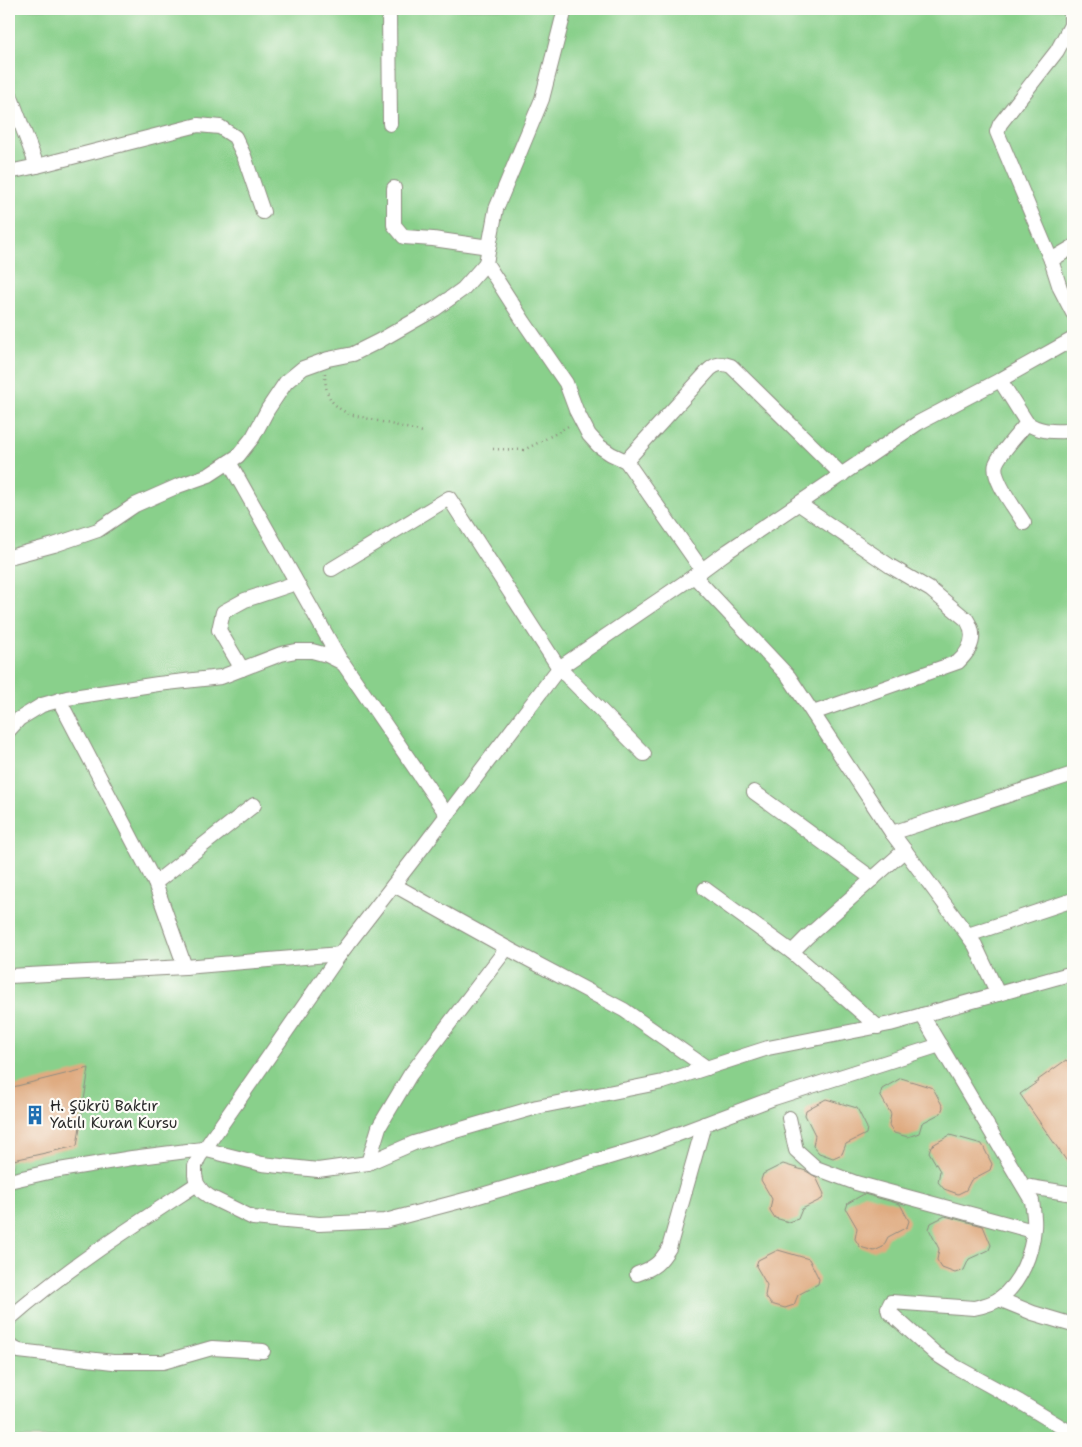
<svg xmlns="http://www.w3.org/2000/svg" width="1082" height="1447" font-family="'Shantell Sans',sans-serif">
  <style>
    .green { fill: #89d08b; stroke: #5a7e5b }
    .building { fill: #dfab81 }
    .lines { fill: none; stroke-linecap: round; stroke-linejoin: round }
    .minor-casing { stroke: #8e8c80; stroke-width: 16 }
    .path { stroke: #8e8c80; stroke-width: 2.5; stroke-dasharray: 1 4; stroke-linecap: butt }
    .minor { stroke: #fff; stroke-width: 14 }
    .labels { text-anchor: middle; dominant-baseline: central; stroke-width: 4.5; stroke-linejoin: round; paint-order: stroke }
    .poi-label { font-size: 15px; fill: #2b2b2b; stroke: #fdfcf7; text-anchor: start }
  </style>
  <rect width="100%" height="100%" fill="#fdfcf7"/>
  <filter id="ink" filterUnits="userSpaceOnUse"><feTurbulence type="fractalNoise" baseFrequency=".02" numOctaves="2"/><feDisplacementMap in="SourceGraphic" scale="10" xChannelSelector="R" yChannelSelector="G"/><feConvolveMatrix kernelMatrix="1 2 1 2 8 2 1 2 1" color-interpolation-filters="sRGB"/></filter>
  <filter id="wash" filterUnits="userSpaceOnUse"><feTurbulence type="fractalNoise" baseFrequency=".0096" numOctaves="4" result="noise"/><feDisplacementMap in="SourceGraphic" scale="20" xChannelSelector="R" yChannelSelector="G"/><feGaussianBlur stdDeviation="1.12" result="paint"/><feColorMatrix in="noise" values="0 0 0 0 0 0 0 0 0 0 0 0 0 0 0 0 0 1.4 0 .05"/><feComposite in="paint" operator="in"/></filter>
  <g filter="url(#wash)">
    <rect width="100%" height="100%" fill="#f1ecd4"/>
    <rect class="green" x="9" y="9" width="1064" height="1429"/>
    <g id="blocks">
      <g class="building">
        <path d="M1073 1058V1170L1020 1094 1039 1081 1038 1080 1066 1060 1068 1062Z"/>
        <path d="M89 1068 77 1146 9 1161V1088Z"/>
        <path d="M901 1078 933 1088 943 1107 941 1113 922 1123 919 1133 908 1137 894 1133 889 1125 891 1114 880 1095 882 1089Z"/>
        <path d="M826 1099 857 1108 867 1128 866 1134 846 1144 842 1154 833 1158 819 1153 813 1146 815 1135 805 1115 806 1110Z"/>
        <path d="M950 1135 982 1144 992 1164 990 1170 971 1180 966 1190 958 1194 944 1189 938 1182 940 1171 929 1152 931 1146Z"/>
        <path d="M783 1164 806 1171 816 1177 824 1194 822 1199 802 1209 798 1219 789 1222 775 1218 770 1210 772 1199 761 1180 763 1174Z"/>
        <path d="M864 1194 900 1204 909 1221 907 1227 888 1237 883 1247 874 1251 860 1247 855 1239 857 1228 846 1209 848 1203Z"/>
        <path d="M945 1216 983 1226 991 1245 989 1250 969 1259 964 1270 955 1273 942 1268 937 1260 939 1249 929 1229 931 1223Z"/>
        <path d="M778 1250 809 1259 819 1279 818 1284 798 1295 794 1305 785 1308 771 1304 765 1296 767 1285 756 1266 758 1260Z"/>
      </g>
    </g>
  </g>
  <g filter="url(#ink)">
    <use href="#blocks" fill-opacity="0" stroke="#8e8c80" stroke-width="1"/>
    <g class="lines">
      <defs>
        <g id="minor">
          <path d="M389 9 390 124"/>
          <path d="M565 9 542 99 496 209 486 263 524 322 566 383 576 410 589 435 599 446 611 454 626 461 702 570"/>
          <path d="M9 92 37 166 198 125 220 127 235 137 244 156 263 212"/>
          <path d="M9 172 37 166"/>
          <path d="M394 188V225L404 237 433 239 489 247"/>
          <path d="M1073 247 1051 260 1060 288 1073 313"/>
          <path d="M1051 260 997 132 1000 124 1057 51 1071 25V9"/>
          <path d="M1000 380 1027 423C1041 433 1057 431 1073 431"/>
          <path d="M626 461 710 369C717 363 723 363 731 366L842 475"/>
          <path d="M229 462 342 663"/>
          <path d="M799 504 890 566 931 590 967 620C977 636 971 650 958 662L813 713"/>
          <path d="M1024 523C1016 509 991 479 996 464 999 454 1020 432 1027 423"/>
          <path d="M9 557 54 545 98 530 135 505 178 486 209 475 238 456 253 437 268 409 286 382 303 368 328 359 353 354 379 341 435 309 463 289 486 263"/>
          <path d="M332 569 449 498 559 668 644 754"/>
          <path d="M694 576 789 677 892 833 975 945 998 994"/>
          <path d="M242 669 219 630 223 612 245 600 296 583"/>
          <path d="M59 700 155 883 185 967"/>
          <path d="M9 730 19 719 42 705 67 698 158 684 221 677 281 654 296 651H312L327 655 343 663 447 815"/>
          <path d="M754 792 873 879"/>
          <path d="M892 833 1073 774"/>
          <path d="M155 883 254 805"/>
          <path d="M394 885 507 948 624 1010 707 1068"/>
          <path d="M705 889 792 952"/>
          <path d="M968 935 1073 900"/>
          <path d="M9 976 185 967 340 954"/>
          <path d="M922 1015 1032 1201C1033 1209 1035 1219 1034 1228 1032 1253 1021 1283 999 1299 992 1304 983 1306 974 1308L891 1302 888 1308 889 1312 936 1354 956 1367 1020 1402 1073 1434"/>
          <path d="M878 1027 792 952 807 937 905 850"/>
          <path d="M940 1045 774 1098 649 1145 472 1198 385 1221 319 1224 253 1218 210 1197 203 1192 197 1184 195 1175V1166L199 1157 340 954 419 852 559 668 694 576 728 551 918 423 1000 380 1073 339"/>
          <path d="M789 1118 796 1150 816 1168 856 1183 1033 1231"/>
          <path d="M368 1163 379 1127 410 1075 507 948"/>
          <path d="M9 1181 53 1171 132 1158 203 1149 262 1164 318 1170 368 1163 414 1143 537 1107 663 1082 768 1048 890 1024 1073 973"/>
          <path d="M1024 1186 1073 1194"/>
          <path d="M637 1274C654 1268 660 1263 669 1248L704 1124"/>
          <path d="M999 1299 1033 1313 1073 1325"/>
          <path d="M9 1319C67 1268 133 1226 197 1184"/>
          <path d="M9 1346 19 1351 113 1362H163L212 1348 263 1351"/>
        </g>
      </defs>
      <use href="#minor" class="minor-casing"/>
      <g class="path">
        <path d="M325 373C325 394 330 405 349 414L423 432"/>
        <path d="M493 449 524 450 553 435 570 425"/>
      </g>
      <use href="#minor" class="minor"/>
    </g>
  </g>
  <defs>
    <symbol id="building-bare" viewBox="-9 -9 18 18"><path d="M-4-6H4V6H1V3H-1V6H-4ZM-2.5-4.3h1.7v1.8h-1.7ZM.8-4.3h1.7v1.8H.8ZM-2.5-1h1.7V.8h-1.7ZM.8-1h1.7V.8H.8Z" fill="#1f6fb2" stroke="#fdfcf7" stroke-width="2.5" paint-order="stroke"/></symbol>
  </defs>
  <g fill-rule="evenodd">
    <use href="#building-bare" x="21" y="1101" width="28" height="28"/>
  </g>
  <g class="labels">
    <g class="poi-label">
      <text x="50" y="1106">H. Şükrü Baktır<tspan x="50" dy="17">Yatılı Kuran Kursu</tspan></text>
    </g>
  </g>
  <rect width="1082" height="1447" fill="none" stroke="#fdfcf7" stroke-width="30"/>
</svg>
